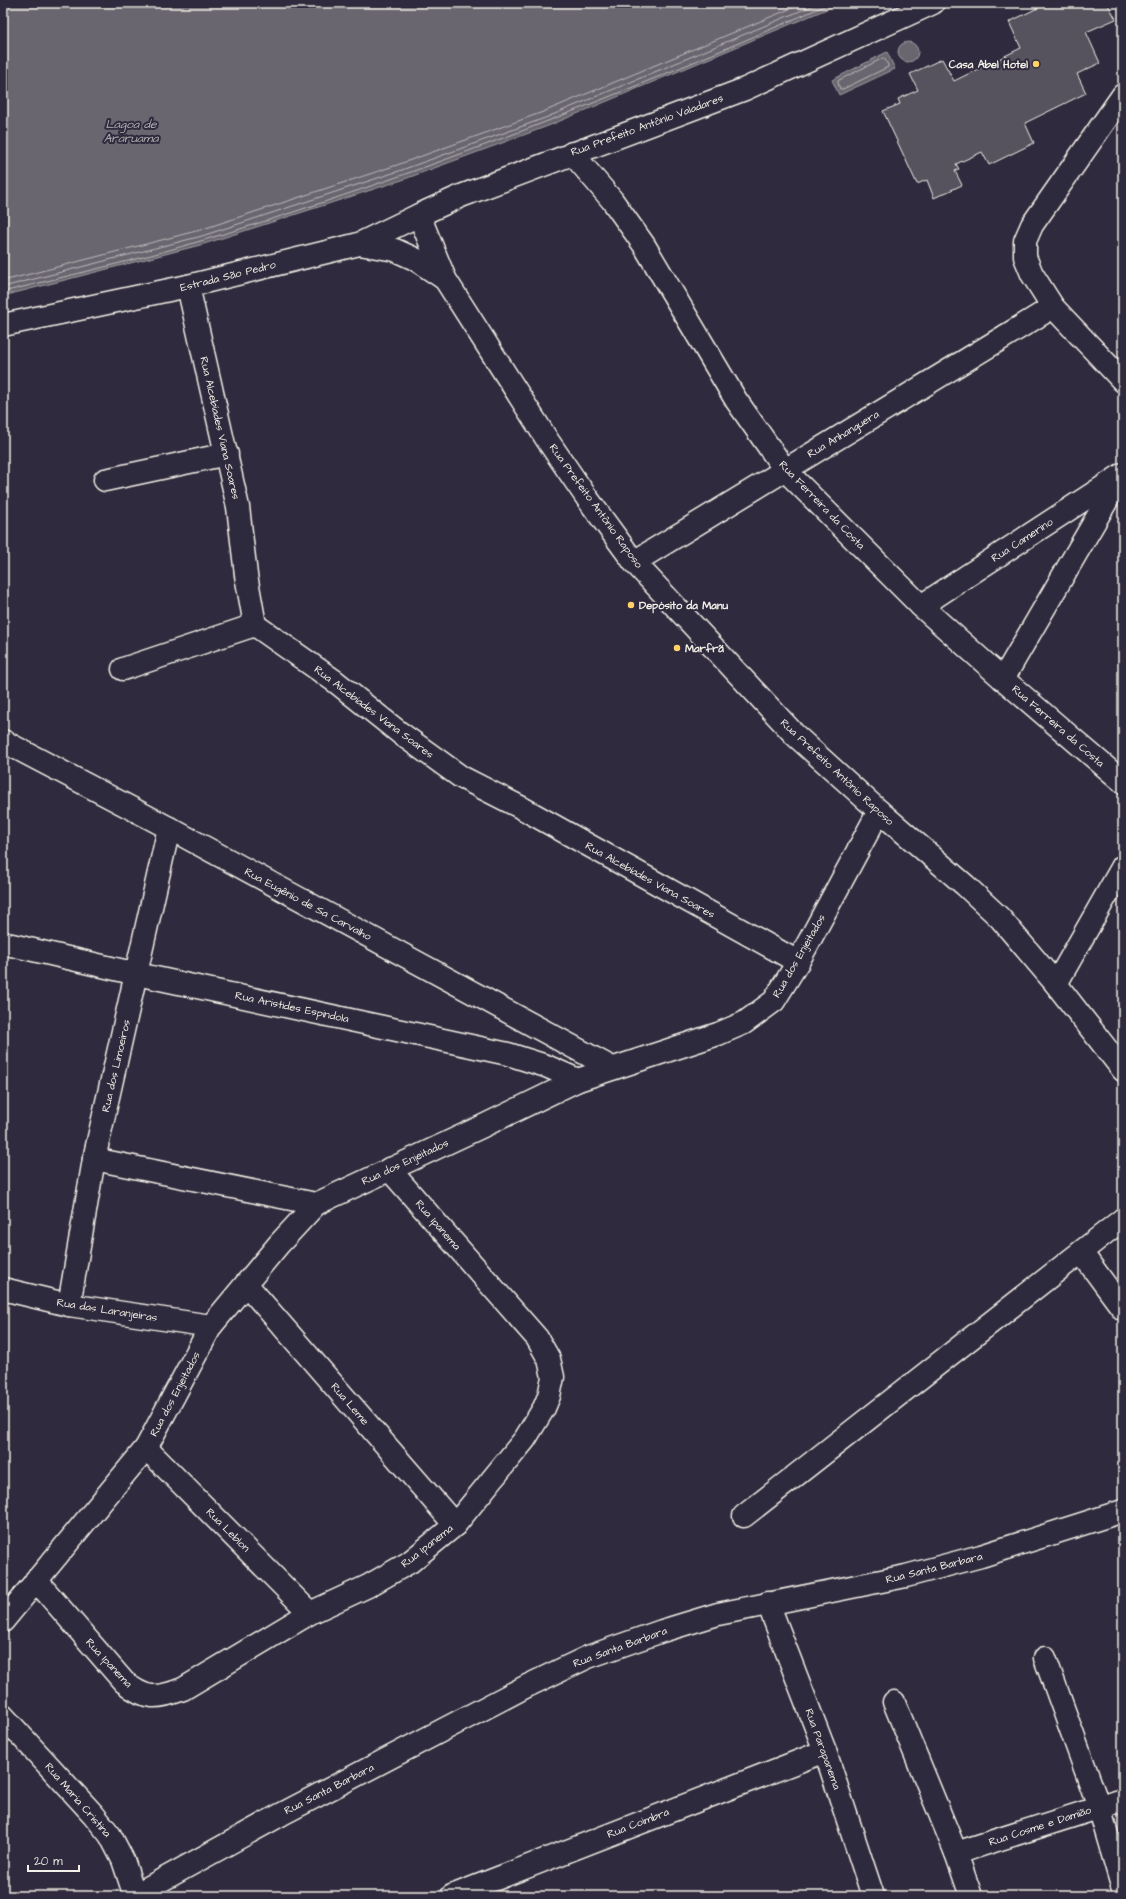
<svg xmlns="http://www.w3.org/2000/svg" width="1126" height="1899" font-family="'Architects Daughter',sans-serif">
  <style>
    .water { fill: #6a6670; stroke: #a19ea0 }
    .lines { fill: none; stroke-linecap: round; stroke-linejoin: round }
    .shore { stroke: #bdb9b8; stroke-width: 1 }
    .building { fill: #56525f; stroke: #f4f1e8 }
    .minor-casing { stroke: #f4f1e8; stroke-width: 25 }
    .minor { stroke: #2f2a3d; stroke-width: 22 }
    .poi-dot { fill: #ffd166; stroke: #2f2a3d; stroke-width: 1.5 }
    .labels { text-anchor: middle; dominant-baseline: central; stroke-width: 4; stroke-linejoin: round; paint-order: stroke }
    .poi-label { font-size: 11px; font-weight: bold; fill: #f4f1e8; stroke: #2f2a3d; text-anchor: start }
    .street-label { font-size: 11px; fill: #f4f1e8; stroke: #2f2a3d }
    .water-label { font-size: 12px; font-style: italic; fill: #b6b2b2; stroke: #2f2a3d }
  </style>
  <rect width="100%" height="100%" fill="#2f2a3d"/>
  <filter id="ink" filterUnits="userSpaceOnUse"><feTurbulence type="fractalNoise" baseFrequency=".025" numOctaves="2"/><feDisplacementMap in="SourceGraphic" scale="8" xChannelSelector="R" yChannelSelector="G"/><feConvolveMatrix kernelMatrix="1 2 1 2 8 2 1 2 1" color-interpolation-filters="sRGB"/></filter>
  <g filter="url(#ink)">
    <g class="water">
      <path d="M3 3H841L548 126 402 180 204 244 3 296Z"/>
      <circle cx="908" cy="52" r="10"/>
      <path d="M887 52 895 69 839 95 832 80Z"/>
    </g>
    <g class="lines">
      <g class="shore">
        <path d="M884 58 888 65V67L843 89H840L838 83V81Z"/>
        <path d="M3 281 200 230 397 165 543 112 804 3"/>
        <path d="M3 287 202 236 399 171 545 118 819 3"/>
        <path d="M3 292C70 275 138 260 204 240 418 176 627 93 831 3"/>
      </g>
    </g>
    <path class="building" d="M1048 3H1107L1116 19 1086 32 1100 63 1077 74 1086 93 1025 123 1034 143 989 165 982 152 956 164 959 169 955 171 962 185 934 198 927 180 917 184 883 111 900 104 898 99 918 90 910 74 942 59 954 81 1021 48 1009 22Z"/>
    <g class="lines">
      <defs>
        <g id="minor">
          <path d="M1123 95 1032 225 1025 241V257L1032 274 1053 307 1123 381"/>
          <path d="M572 153 612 200 644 245 736 400 785 470 921 606 1003 679 1123 782"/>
          <path d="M419 215 445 279 548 441 587 498 634 562 795 735 879 811 966 886 1000 918 1056 984 1123 1070"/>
          <path d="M359 244 419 215 461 196 745 89 933 3"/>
          <path d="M188 286 238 507 246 575 255 625 336 682 400 733 461 777 522 808 798 962"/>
          <path d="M3 325 188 286 359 244 395 250 415 259 445 279"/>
          <path d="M105 480 227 454"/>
          <path d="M634 562 1053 307"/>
          <path d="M921 606 1123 474"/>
          <path d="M123 669 255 625"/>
          <path d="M1003 679 1120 478"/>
          <path d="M3 741 169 828 612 1068"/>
          <path d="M3 943 137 974 508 1054 546 1066 578 1080"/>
          <path d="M1056 984 1123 866"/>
          <path d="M94 1159 316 1204"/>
          <path d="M1081 1252 1123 1309"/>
          <path d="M246 1284 455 1525"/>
          <path d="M3 1289 69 1305 211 1326"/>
          <path d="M69 1305 94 1159 169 828"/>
          <path d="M146 1448 310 1613"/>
          <path d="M744 1516 1123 1219"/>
          <path d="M36 1580 124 1682C146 1700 157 1699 183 1689L310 1613 368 1586 410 1562 455 1525 525 1439 544 1408 549 1396 553 1377 549 1359 537 1338 389 1169"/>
          <path d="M768 1603 825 1751 873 1896"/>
          <path d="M3 1621 146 1448 211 1326 279 1244 316 1204 481 1127 578 1080 718 1034 744 1023 774 1001 798 962 879 811"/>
          <path d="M1045 1658 1099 1807 1123 1889"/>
          <path d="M894 1702 956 1853 971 1896"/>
          <path d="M3 1716 93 1814 110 1835 123 1860 135 1896"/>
          <path d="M956 1853 1123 1800"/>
          <path d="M135 1895 282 1814 527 1686 588 1657 662 1631 718 1614 906 1576 981 1556 1123 1511"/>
          <path d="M452 1896 825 1751"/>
        </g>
      </defs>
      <use href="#minor" class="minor-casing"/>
      <use href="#minor" class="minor"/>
    </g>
  </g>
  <g class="poi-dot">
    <circle cx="1036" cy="64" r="4"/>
    <circle cx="631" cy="605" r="4"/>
    <circle cx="677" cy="648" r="4"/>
  </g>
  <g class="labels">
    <g class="poi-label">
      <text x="1028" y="64" text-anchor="end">Casa Abel Hotel</text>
      <text x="639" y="605">Depósito da Manu</text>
      <text x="685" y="648">Marfrã</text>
    </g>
    <g class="street-label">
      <text transform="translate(647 125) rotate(-20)">Rua Prefeito Antônio Valadares</text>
      <text transform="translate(228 276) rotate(-14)">Estrada São Pedro</text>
      <text transform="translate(220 428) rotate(77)">Rua Alcebíades Viana Soares</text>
      <text transform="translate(843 434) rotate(-31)">Rua Anhanguera</text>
      <text transform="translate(822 505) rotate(46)">Rua Ferreira da Costa</text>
      <text transform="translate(596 506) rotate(54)">Rua Prefeito Antônio Raposo</text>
      <text transform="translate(1022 540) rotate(-33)">Rua Camerino</text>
      <text transform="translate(374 712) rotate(37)">Rua Alcebíades Viana Soares</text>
      <text transform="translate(1058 726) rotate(41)">Rua Ferreira da Costa</text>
      <text transform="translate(837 772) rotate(43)">Rua Prefeito Antônio Raposo</text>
      <text transform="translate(650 880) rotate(29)">Rua Alcebíades Viana Soares</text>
      <text transform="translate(308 904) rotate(28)">Rua Eugênio de Sa Carvalho</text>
      <text transform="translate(799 956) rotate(-60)">Rua dos Enjeitados</text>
      <text transform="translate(292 1007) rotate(12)">Rua Aristides Espindola</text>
      <text transform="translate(116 1066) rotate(-77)">Rua dos Limoeiros</text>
      <text transform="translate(405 1162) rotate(-25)">Rua dos Enjeitados</text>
      <text transform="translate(438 1225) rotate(49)">Rua Ipanema</text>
      <text transform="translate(107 1310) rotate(9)">Rua das Laranjeiras</text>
      <text transform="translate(175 1394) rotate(-62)">Rua dos Enjeitados</text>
      <text transform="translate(350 1404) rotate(49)">Rua Leme</text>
      <text transform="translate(228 1530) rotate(45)">Rua Leblon</text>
      <text transform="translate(427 1546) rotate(-38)">Rua Ipanema</text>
      <text transform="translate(934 1568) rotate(-14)">Rua Santa Barbara</text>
      <text transform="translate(620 1647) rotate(-20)">Rua Santa Barbara</text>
      <text transform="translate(109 1663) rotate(47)">Rua Ipanema</text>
      <text transform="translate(823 1749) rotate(70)">Rua Parapanema</text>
      <text transform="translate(329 1789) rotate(-27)">Rua Santa Barbara</text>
      <text transform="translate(78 1800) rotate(49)">Rua Maria Cristina</text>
      <text transform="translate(638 1823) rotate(-21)">Rua Coimbra</text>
      <text transform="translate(1040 1826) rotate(-18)">Rua Cosme e Damião</text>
    </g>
    <g class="water-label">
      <text x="131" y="124">Lagoa de<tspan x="131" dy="14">Araruama</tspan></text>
    </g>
  </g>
  <rect width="1126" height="1899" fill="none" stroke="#2f2a3d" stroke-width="16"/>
  <rect x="8" y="8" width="1110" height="1883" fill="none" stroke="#f4f1e8" stroke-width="1.5" filter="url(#ink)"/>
  <path d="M28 1865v6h51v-6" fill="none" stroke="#f4f1e8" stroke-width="2"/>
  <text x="34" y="1865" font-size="12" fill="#f4f1e8" stroke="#2f2a3d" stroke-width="3" paint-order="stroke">20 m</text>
</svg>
